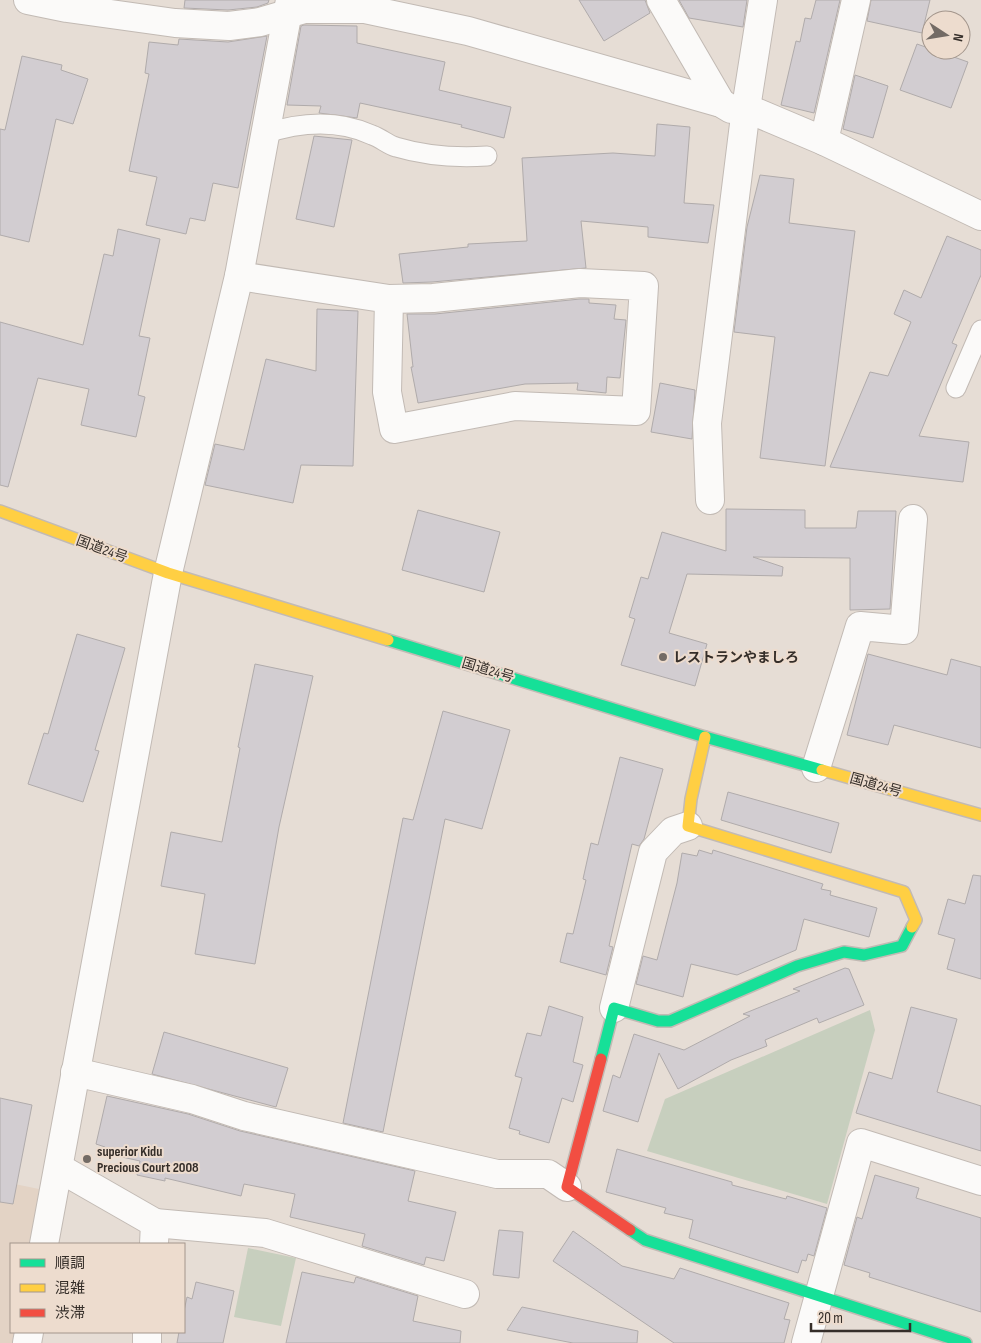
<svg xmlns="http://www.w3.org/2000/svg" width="981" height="1343" font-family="'Sofia Sans Condensed','Noto Sans JP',sans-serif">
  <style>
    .built { fill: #e3d3c5 }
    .green { fill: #c7cfbe }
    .building { fill: #d2cdd1; stroke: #b0abab }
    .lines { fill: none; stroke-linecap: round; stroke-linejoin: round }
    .lane-casing { stroke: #c2bab4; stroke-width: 21 }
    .street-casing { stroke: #c2bab4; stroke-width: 30 }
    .fast-casing { stroke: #c2bab4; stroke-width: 14 }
    .slow-casing { stroke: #c2bab4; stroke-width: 14 }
    .jam-casing { stroke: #c2bab4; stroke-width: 14 }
    .lane { stroke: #fbfaf9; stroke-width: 19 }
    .street { stroke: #fbfaf9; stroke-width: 28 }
    .fast { stroke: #16e098; stroke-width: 11 }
    .slow { stroke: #ffcf43; stroke-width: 11 }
    .jam { stroke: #f24e42; stroke-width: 11 }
    .poi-dot { fill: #736b65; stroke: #eddcce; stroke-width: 2 }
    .labels { text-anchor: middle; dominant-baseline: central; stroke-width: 4; stroke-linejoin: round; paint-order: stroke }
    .street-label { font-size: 14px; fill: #352e29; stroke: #eddcce }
    .poi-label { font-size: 14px; font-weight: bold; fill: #352e29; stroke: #eddcce; text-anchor: start }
  </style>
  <rect width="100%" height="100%" fill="#e6ddd5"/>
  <path class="built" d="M0 1181 39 1189 30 1244H11V1332H17L15 1343H0Z"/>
  <g class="green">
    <path d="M870 1010 875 1030 827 1204 647 1151 665 1099Z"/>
    <path d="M248 1248 296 1258 281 1326 234 1317Z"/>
  </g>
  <g class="building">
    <path d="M185 0H269L268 3 257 7 228 10 184 8Z"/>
    <path d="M579 0H645L650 13 604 41Z"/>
    <path d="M679 0H747L743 27 689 18Z"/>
    <path d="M816 0H840L814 113 781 105 796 41 800 42 805 18 811 19Z"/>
    <path d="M871 0H930L922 33 867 21Z"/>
    <path d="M304 25 357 26V43L445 62 439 90 511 107 504 138 461 127 462 125 360 103 357 118 319 113 321 106 287 105 301 26Z"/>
    <path d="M267 36 238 188 213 183 205 221 190 218 186 234 146 225 157 177 129 171 149 74 145 73 149 42 178 45 179 39 228 42Z"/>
    <path d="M917 44 968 62 951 108 900 90Z"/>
    <path d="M22 56 62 65 61 70 88 79 73 124 56 119 29 242 0 235V129L5 130Z"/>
    <path d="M855 75 888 86 873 138 843 129Z"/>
    <path d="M657 124 690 127 684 203 714 205 708 243 648 237V227L581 221 586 268 432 282 403 283 399 254 468 247V244L527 241 522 158 613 153 655 156Z"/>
    <path d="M314 136 352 140 334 227 296 219Z"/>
    <path d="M760 175 794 179 789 223 855 231 825 466 760 458 775 337 734 332 747 227Z"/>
    <path d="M118 229 160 239 139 336 150 338 138 395 145 397 136 437 81 425 89 389 38 378 8 487 0 485V322L83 345 104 254 113 256Z"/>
    <path d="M947 236 981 250V275L952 343 957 345 919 436 969 442 963 482 830 467 870 372 888 376 911 322 894 314 904 290 921 298Z"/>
    <path d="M580 299H589V303L616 305 614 319 626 320 620 378 607 377 606 393 577 390 578 383 525 384 418 403 411 367H413L407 314H435Z"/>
    <path d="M317 309 358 311 353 466 301 465 293 503 205 485 215 444 244 450 266 359 316 371Z"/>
    <path d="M660 383 695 390 692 439 651 432Z"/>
    <path d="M726 509 805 510V528H856L858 511H896L890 609 850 610V558L753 557 783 567 782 576 687 574 669 633 707 644 695 686 621 665 635 619 629 617 641 577 648 579 662 532 726 551Z"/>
    <path d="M418 510 500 532 484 592 402 570Z"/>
    <path d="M77 634 125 648 95 750 99 751 83 802 28 784 44 733 48 734Z"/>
    <path d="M868 654 947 675 951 659 981 667V748L894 725 888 745 847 735Z"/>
    <path d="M255 664 313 676 279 827 255 964 195 954 205 894 161 886 171 832 222 842 240 748 238 747Z"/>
    <path d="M443 711 510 730 482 829 445 819 383 1132 343 1123 403 818 413 820Z"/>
    <path d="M620 757 663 769 644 839 639 846 632 844 609 946 613 947 606 975 560 962 567 933 573 934 586 880 583 879 591 843 598 845Z"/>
    <path d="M728 792 839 823 831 853 721 820Z"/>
    <path d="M699 850 712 854 713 850 823 884 821 889 831 891 830 895 877 908 869 937 804 919 796 950 737 975 691 964 683 997 636 984 643 956 657 960 677 883 682 853 697 856Z"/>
    <path d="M973 875 981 876V979L947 969 955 939 938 934 948 899 965 904Z"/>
    <path d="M845 968 849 969 864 1005 819 1023 817 1018 765 1040 767 1046 731 1060 678 1089 659 1053 638 1122 603 1111 613 1075 620 1078 634 1034 684 1050 750 1016 743 1014 800 991 793 989Z"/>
    <path d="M549 1006 583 1017 573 1062 583 1065 573 1102 562 1098 549 1143 519 1134 520 1131 509 1128 522 1078 515 1076 527 1033 541 1036Z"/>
    <path d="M911 1007 957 1019 937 1092 981 1106V1151L856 1113 869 1072 892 1079Z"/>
    <path d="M164 1032 288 1068 276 1107 152 1074Z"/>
    <path d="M107 1096 188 1114 240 1131 415 1171 408 1201 456 1212 444 1261 426 1257 424 1265 362 1246 365 1234 290 1217 295 1194 244 1184 241 1196 165 1178V1181L137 1175 140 1161 104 1153 105 1147 96 1144Z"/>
    <path d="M0 1098 32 1105 13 1204 0 1202Z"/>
    <path d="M617 1149 732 1182V1185L786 1199 787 1196 827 1208 814 1256 808 1254 806 1261 802 1260 798 1273 689 1238 693 1220 664 1213 666 1208 606 1192Z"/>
    <path d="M875 1175 919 1188 916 1198 981 1218V1312L869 1277 870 1273 844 1265 857 1217 862 1219Z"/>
    <path d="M499 1230 523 1232 519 1278 493 1275Z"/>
    <path d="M573 1231 622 1266 674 1279 680 1268 789 1303 784 1319 790 1320 784 1343H674L553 1261Z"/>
    <path d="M302 1272 354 1283 356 1277 418 1296 413 1321 461 1331 460 1343H286Z"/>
    <path d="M196 1282 234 1291 223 1343H177L179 1332H184V1311L187 1297 192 1299Z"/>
    <path d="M522 1307 638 1331 637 1343H573L507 1330Z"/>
  </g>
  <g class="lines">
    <defs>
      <g id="lane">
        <path d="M264 134C300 122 337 119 372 135 381 138 388 145 396 147 426 156 456 158 487 156"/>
        <path d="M956 388 981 330"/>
      </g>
      <g id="street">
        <path d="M28 0 67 8 175 23 229 26 260 22 304 9H365L468 31 721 103 731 109 746 108 824 141 981 216"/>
        <path d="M661 0 721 103"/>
        <path d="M824 141 856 0"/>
        <path d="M239 276 389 299 433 298 580 283 644 286 636 411 515 406 394 429 387 392 389 299"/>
        <path d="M710 500 707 423 746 108 763 0"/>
        <path d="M816 768 860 626 904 630 913 519"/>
        <path d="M614 1008 653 852 673 831 688 826"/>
        <path d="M75 1072 192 1099 244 1116 497 1174H548L567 1187"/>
        <path d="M59 1168 155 1223 154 1244"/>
        <path d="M155 1223 265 1233 465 1294"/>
        <path d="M44 1244 168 573 239 276 290 0"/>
        <path d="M27 1343 29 1332"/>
        <path d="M147 1343V1332"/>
        <path d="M806 1343 861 1143 981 1181"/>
      </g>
      <g id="fast">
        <path d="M388 640 705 737 822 770"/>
        <path d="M601 1059 614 1008 658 1021H670L797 966 844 952 864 955 902 946 912 927"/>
        <path d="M630 1230 645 1240 966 1343"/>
      </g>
      <g id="slow">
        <path d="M0 511 168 573 388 640"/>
        <path d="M705 737 691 799 688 826 904 892 916 920 912 927"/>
        <path d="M822 770 981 815"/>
      </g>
      <path id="jam" d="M601 1059 567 1187 630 1230"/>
    </defs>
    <use href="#lane" class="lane-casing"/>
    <use href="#street" class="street-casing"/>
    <use href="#fast" class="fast-casing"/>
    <use href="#slow" class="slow-casing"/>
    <use href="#jam" class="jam-casing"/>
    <use href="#lane" class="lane"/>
    <use href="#street" class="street"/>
    <use href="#fast" class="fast"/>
    <use href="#slow" class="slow"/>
    <use href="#jam" class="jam"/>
  </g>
  <g class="poi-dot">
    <circle cx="663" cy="657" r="5"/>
    <circle cx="87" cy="1159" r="5"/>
  </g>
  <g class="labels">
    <g class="street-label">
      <text transform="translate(102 549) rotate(20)">国道24号</text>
      <text transform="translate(488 670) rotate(17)">国道24号</text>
      <text transform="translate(876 785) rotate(16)">国道24号</text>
    </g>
    <g class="poi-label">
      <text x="673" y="657">レストランやましろ</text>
      <text x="97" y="1151">superior Kidu<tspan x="97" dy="16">Precious Court 2008</tspan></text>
    </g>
  </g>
  <rect x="10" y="1243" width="175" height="90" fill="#eddcce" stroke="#a3968c"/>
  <rect x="20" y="1259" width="25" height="8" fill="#16e098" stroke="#a3968c"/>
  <text x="55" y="1268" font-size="15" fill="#352e29">順調</text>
  <rect x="20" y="1284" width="25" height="8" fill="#ffcf43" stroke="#a3968c"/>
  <text x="55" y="1293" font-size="15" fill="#352e29">混雑</text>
  <rect x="20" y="1309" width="25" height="8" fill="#f24e42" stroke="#a3968c"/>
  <text x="55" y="1318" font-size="15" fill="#352e29">渋滞</text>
  <g transform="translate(946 35) rotate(102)"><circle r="24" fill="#eddcce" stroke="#a3968c"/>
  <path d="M0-4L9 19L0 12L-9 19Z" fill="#736b65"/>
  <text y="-8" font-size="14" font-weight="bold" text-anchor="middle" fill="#352e29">N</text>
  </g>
  <path d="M811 1323v8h99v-8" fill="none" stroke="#352e29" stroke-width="2.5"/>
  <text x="818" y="1323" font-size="15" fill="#352e29" stroke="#eddcce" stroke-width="4" paint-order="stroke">20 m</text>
</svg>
